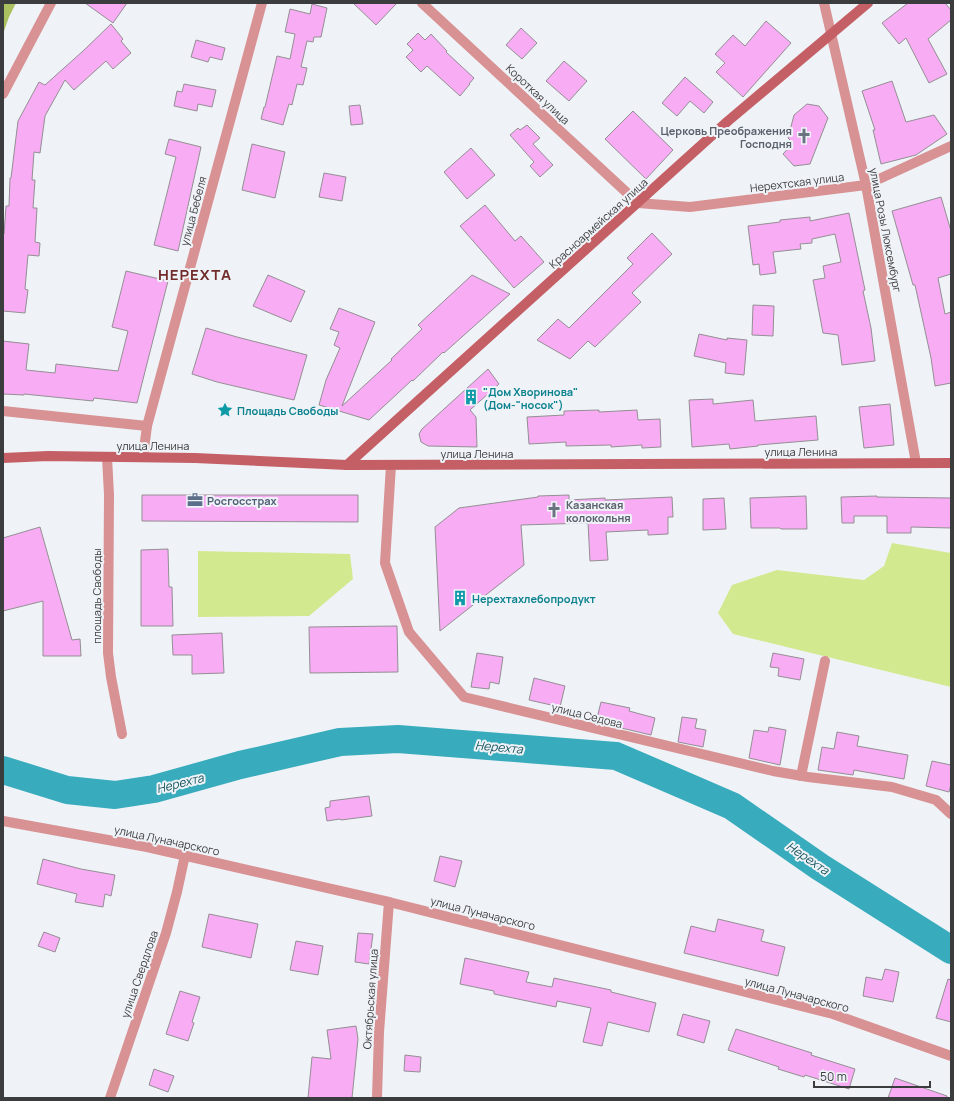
<svg xmlns="http://www.w3.org/2000/svg" width="954" height="1101" font-family="Manrope,sans-serif">
  <style>
    .green { fill: #d3e990 }
    .forest { fill: #abc15f }
    .lines { fill: none; stroke-linecap: round; stroke-linejoin: round }
    .river { stroke: #38abbc; stroke-width: 28 }
    .building { fill: #f7acf4; stroke: #948f93 }
    .street { stroke: #d89293; stroke-width: 10 }
    .secondary { stroke: #c46065; stroke-width: 10 }
    .labels { text-anchor: middle; dominant-baseline: central; stroke-width: 4; stroke-linejoin: round; paint-order: stroke }
    .street-label { font-size: 11px; fill: #3b3c3e; stroke: #eff3f8 }
    .worship-label { font-size: 11px; font-weight: bold; fill: #5b616d; stroke: #eff3f8; text-anchor: end }
    .culture-label { font-size: 11px; font-weight: bold; fill: #0d838f; stroke: #eff3f8; text-anchor: start }
    .service-label { font-size: 11px; font-weight: bold; fill: #4e5e75; stroke: #eff3f8; text-anchor: start }
    .water-label { font-size: 12px; font-style: italic; fill: #10515a; stroke: #eff3f8 }
    .district-label { font-size: 15px; font-weight: bold; letter-spacing: 1px; fill: #712b29; stroke: #eff3f8 }
  </style>
  <rect width="100%" height="100%" fill="#eff3f8"/>
  <g class="green">
    <path d="M892 543 951 553V687L733 634 718 613 732 585 777 570 864 580 884 566Z"/>
    <path d="M198 551 350 554 353 579 309 616 198 617Z"/>
  </g>
  <path class="forest" d="M3 3H16L9 17 3 34Z"/>
  <g class="lines">
    <path class="river" d="M3 770 67 790 115 795 154 789 240 765 340 742 398 739 616 756 732 806 820 867 951 950"/>
  </g>
  <g class="building">
    <path d="M85 3H127L113 23Z"/>
    <path d="M353 3H397L376 25Z"/>
    <path d="M908 3H945L951 10V20L928 39 947 74 929 83 906 38 899 44 882 23Z"/>
    <path d="M312 4 327 8 321 37H314L313 42 307 41 301 67 307 68 303 85 297 84 292 105 289 104 283 125 261 119 264 107H265L277 56 290 59 295 34 285 32 290 9 310 14Z"/>
    <path d="M766 21 791 43 743 97 716 72 725 63 715 54 733 35 745 46Z"/>
    <path d="M111 24 123 39 121 41 131 53 113 69 106 61 74 90 65 80 45 116 40 153 34 152 32 180H35L33 208H37L35 242 40 243 39 256 28 255 25 289 28 290 25 313 3 311V234H4L6 206H9L10 178H11L18 121 39 82 45 85 83 51Z"/>
    <path d="M521 28 537 43 522 59 506 45Z"/>
    <path d="M418 33 425 40 431 34 447 51 446 52 474 78 469 84H470L460 96 427 66 421 72 406 57 413 50 407 44Z"/>
    <path d="M196 40 225 48 222 60 210 57 208 62 191 57Z"/>
    <path d="M564 61 587 81 569 101 546 81Z"/>
    <path d="M685 77 713 102 704 113 690 101 677 116 662 103Z"/>
    <path d="M892 81 906 122 934 115 947 134 916 155 881 164 873 130H875L862 91Z"/>
    <path d="M184 84 216 90 212 107 198 104 197 111 174 106 177 91 182 92Z"/>
    <path d="M807 104 819 106 828 118 810 164 794 166 783 154 793 143 788 138 794 115Z"/>
    <path d="M360 105 363 124 351 125 349 106Z"/>
    <path d="M633 111 673 150 646 179 605 139Z"/>
    <path d="M527 125 540 138 533 144 553 165 540 177 530 166 534 162 510 135 518 128 520 130Z"/>
    <path d="M169 139 201 147 178 251 154 245 176 157 165 154Z"/>
    <path d="M252 144 285 152 275 198 242 190Z"/>
    <path d="M471 148 495 175 467 199 444 172Z"/>
    <path d="M324 173 346 177 342 201 319 197Z"/>
    <path d="M941 197 951 231V274L938 278 945 314 951 312V383L935 386 931 358 915 285H913L892 211Z"/>
    <path d="M485 205 515 241 521 236 544 262 514 288 460 226Z"/>
    <path d="M849 213 865 290 863 291 871 328 875 361 842 365 838 335 823 333 813 280 825 278 823 266 841 262 835 234 812 239V243L800 244 801 249 773 252 776 273 760 275 759 264 753 265 748 226 780 222V220L810 217V221Z"/>
    <path d="M652 233 672 254 632 293 641 302 595 347 588 341 570 359 537 340 558 319 569 328 633 264 627 258Z"/>
    <path d="M126 271 168 281 137 403 94 398 93 401 24 394V395L3 394V341L29 344 26 370 55 373 56 364 118 371 128 331 112 327Z"/>
    <path d="M268 275 305 291 291 322 253 306Z"/>
    <path d="M472 275 510 294 444 353 443 352 413 381 412 380 369 420 319 405 326 380 340 348 334 345 339 332 330 329 339 308 375 322 342 406 392 360 391 359 422 329 418 325Z"/>
    <path d="M753 305 774 306 773 336 752 335Z"/>
    <path d="M206 328 237 337 307 355 294 400 217 382 192 374Z"/>
    <path d="M699 334 727 340V338L747 340 744 375 725 373 726 363 694 356Z"/>
    <path d="M488 369 499 384 470 410 476 417 477 447 428 446 421 442 419 434 422 429Z"/>
    <path d="M713 399V404L753 400 755 421 816 416 818 440 758 445V446L730 449 729 444 692 447 689 400Z"/>
    <path d="M890 404 894 445 864 448 859 407Z"/>
    <path d="M599 410V412L637 410 638 420 660 419 661 447 642 448V445L611 447V445L566 446V442L529 444 527 417 564 415V411Z"/>
    <path d="M142 495H358V522L142 521Z"/>
    <path d="M569 495V500L605 498V500L672 497 673 517H668V534L648 535V530L606 532 608 560 590 561 588 523 521 525 524 565 440 631 435 527 459 508 538 497V496Z"/>
    <path d="M806 496 807 529H781L780 528H751L750 498Z"/>
    <path d="M877 496V497L951 498V528L911 527V533H887V516H854V523H842L841 497Z"/>
    <path d="M724 498 726 529 703 530V499Z"/>
    <path d="M40 527 72 640 80 639 81 656H43V601L3 611V538Z"/>
    <path d="M168 549 169 587H172L173 626H141V550Z"/>
    <path d="M397 626 398 672 310 673 309 627Z"/>
    <path d="M222 633 224 673 192 674V655H173L172 635Z"/>
    <path d="M477 653 503 657 499 684 490 682 489 689 471 687Z"/>
    <path d="M773 653 804 659 800 680 778 676 779 668 770 667Z"/>
    <path d="M534 678 565 686 560 707 529 700Z"/>
    <path d="M601 702 630 708 629 711 655 718 651 735 596 722Z"/>
    <path d="M682 717 697 719 695 728 706 730 703 747 678 742Z"/>
    <path d="M769 727 786 730 780 765 749 758 754 730 768 732Z"/>
    <path d="M837 732 859 736 857 746 908 755 904 779 854 770 853 775 818 770 822 747 834 749Z"/>
    <path d="M932 761 951 765V784L949 792 926 786Z"/>
    <path d="M369 796 372 816 341 820 340 819 327 821 325 808 330 807V801Z"/>
    <path d="M440 856 462 861 455 887 434 881Z"/>
    <path d="M43 859 81 869 115 875 111 896 105 894 103 907 75 902 77 894 37 884Z"/>
    <path d="M209 914 258 924 251 958 202 947Z"/>
    <path d="M718 919 764 930 761 941 785 947 778 976 684 953 691 926 715 932Z"/>
    <path d="M44 932 60 938 55 952 38 946Z"/>
    <path d="M358 933 373 934 369 964 355 962Z"/>
    <path d="M296 941 323 946 318 975 290 970Z"/>
    <path d="M465 958 529 972 526 982 552 987 554 978 611 990V992L656 1003 649 1032 608 1022 602 1046 583 1042 591 1008 557 1001 556 1007 494 994V991L460 984Z"/>
    <path d="M885 969 899 972 893 1002 863 996 866 977 882 980Z"/>
    <path d="M948 979 951 980V1022L936 1018Z"/>
    <path d="M180 991 200 997 192 1022 194 1023 188 1041 166 1034Z"/>
    <path d="M683 1014 710 1021 704 1043 677 1035Z"/>
    <path d="M356 1026 358 1039 352 1098H308L312 1057 331 1059 327 1030Z"/>
    <path d="M736 1029 812 1053 811 1055 855 1069 849 1089 805 1075 804 1077 778 1069 779 1067 728 1050Z"/>
    <path d="M405 1055 421 1057 420 1072 404 1071Z"/>
    <path d="M154 1069 174 1076 168 1092 149 1085Z"/>
    <path d="M895 1078 947 1096V1098H888Z"/>
  </g>
  <g class="lines">
    <g class="street">
      <path d="M422 3 638 203 690 207 866 185 951 146"/>
      <path d="M824 3 866 185 916 463"/>
      <path d="M3 94 51 3"/>
      <path d="M3 411 147 426"/>
      <path d="M107 457 109 495 108 653 111 677 122 734"/>
      <path d="M143 457 147 426 262 3"/>
      <path d="M391 465 385 563 409 632 464 697 773 771 808 777 892 787 936 800 951 814"/>
      <path d="M801 776 825 661"/>
      <path d="M3 821 147 847 389 902 833 1014 951 1056"/>
      <path d="M110 1098 166 933 177 892 185 855"/>
      <path d="M377 1098 379 1032 389 902"/>
    </g>
    <g class="secondary">
      <path d="M3 458 48 456 195 458 347 465 951 463"/>
      <path d="M347 465 728 121 868 3"/>
    </g>
  </g>
  <defs>
    <symbol id="church-bare" viewBox="-9 -9 18 18"><path d="M-1.2-6h2.4v3.5h3.3v2.4h-3.3V6h-2.4V-.1h-3.3v-2.4h3.3Z" fill="#6b7280" stroke="#eff3f8" stroke-width="2.5" paint-order="stroke"/></symbol>
    <symbol id="building-bare" viewBox="-9 -9 18 18"><path d="M-4-6H4V6H1V3H-1V6H-4ZM-2.5-4.3h1.7v1.8h-1.7ZM.8-4.3h1.7v1.8H.8ZM-2.5-1h1.7V.8h-1.7ZM.8-1h1.7V.8H.8Z" fill="#0f9aa8" stroke="#eff3f8" stroke-width="2.5" paint-order="stroke"/></symbol>
    <symbol id="sight-bare" viewBox="-9 -9 18 18"><path d="M0-6L1.8-2.2L6-1.7L2.9 1.2L3.7 5.4L0 3.3L-3.7 5.4L-2.9 1.2L-6-1.7L-1.8-2.2Z" fill="#0f9aa8" stroke="#eff3f8" stroke-width="2.5" paint-order="stroke"/></symbol>
    <symbol id="office-bare" viewBox="-9 -9 18 18"><path d="M-6-3h4V-5.5h4V-3h4V5H-6ZM-1-4.5V-3h2v-1.5ZM-6 0V1H6V0Z" fill="#5c6f8a" stroke="#eff3f8" stroke-width="2.5" paint-order="stroke"/></symbol>
  </defs>
  <g fill-rule="evenodd">
    <use href="#church-bare" x="793" y="125" width="22" height="22"/>
    <use href="#building-bare" x="460" y="386" width="22" height="22"/>
    <use href="#sight-bare" x="214" y="399" width="22" height="22"/>
    <use href="#office-bare" x="184" y="489" width="22" height="22"/>
    <use href="#church-bare" x="543" y="499" width="22" height="22"/>
    <use href="#building-bare" x="449" y="587" width="22" height="22"/>
  </g>
  <g class="labels">
    <g class="street-label">
      <text transform="translate(538 94) rotate(43)">Короткая улица</text>
      <text transform="translate(797 182) rotate(-7)">Нерехтская улица</text>
      <text transform="translate(193 211) rotate(-75)">улица Бебеля</text>
      <text transform="translate(598 223) rotate(-42)">Красноармейская улица</text>
      <text transform="translate(886 230) rotate(79)">улица Розы Люксембург</text>
      <text x="153" y="445">улица Ленина</text>
      <text x="801" y="451">улица Ленина</text>
      <text x="477" y="453">улица Ленина</text>
      <text transform="translate(96 596) rotate(-90)">площадь Свободы</text>
      <text transform="translate(587 715) rotate(14)">улица Седова</text>
      <text transform="translate(167 840) rotate(12)">улица Луначарского</text>
      <text transform="translate(483 913) rotate(14)">улица Луначарского</text>
      <text transform="translate(139 974) rotate(-71)">улица Свердлова</text>
      <text transform="translate(797 994) rotate(15)">улица Луначарского</text>
      <text transform="translate(370 999) rotate(-86)">Октябрьская улица</text>
    </g>
    <g class="worship-label">
      <text x="792" y="130">Церковь Преображения<tspan x="792" dy="13">Господня</tspan></text>
      <text x="566" y="504" text-anchor="start">Казанская<tspan x="566" dy="13">колокольня</tspan></text>
    </g>
    <g class="culture-label">
      <text x="483" y="391">"Дом Хворинова"<tspan x="483" dy="13">(Дом-"носок")</tspan></text>
      <text x="237" y="410">Площадь Свободы</text>
      <text x="472" y="598">Нерехтахлебопродукт</text>
    </g>
    <g class="service-label">
      <text x="207" y="500">Росгосстрах</text>
    </g>
    <g class="water-label">
      <text transform="translate(499 747) rotate(5)">Нерехта</text>
      <text transform="translate(180 783) rotate(-14)">Нерехта</text>
      <text transform="translate(808 858) rotate(34)">Нерехта</text>
    </g>
    <g class="district-label">
      <text x="195" y="274">НЕРЕХТА</text>
    </g>
  </g>
  <rect width="954" height="1101" fill="none" stroke="#3b3c3e" stroke-width="8"/>
  <path d="M814 1081v6h116v-6" fill="none" stroke="#3b3c3e" stroke-width="2"/>
  <text x="820" y="1081" font-size="12" fill="#3b3c3e" stroke="#eff3f8" stroke-width="3" paint-order="stroke">50 m</text>
</svg>
